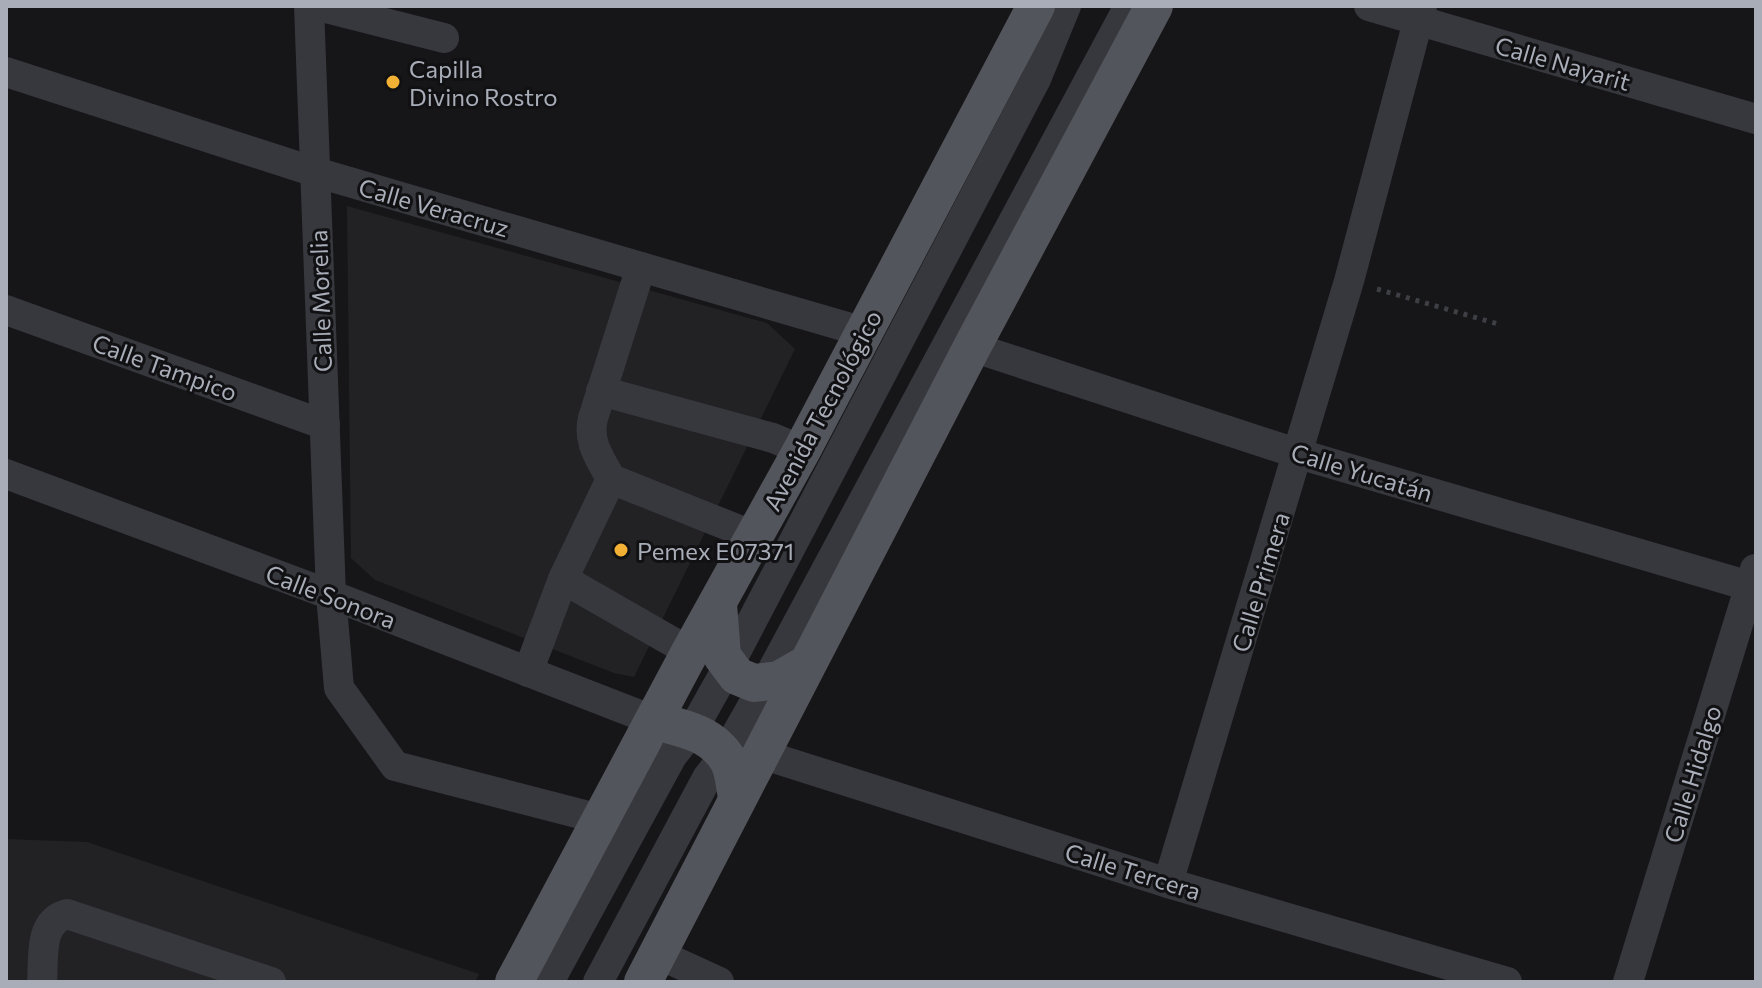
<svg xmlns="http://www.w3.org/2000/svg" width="1762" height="988" font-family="Commissioner,sans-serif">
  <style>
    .built { fill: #222225 }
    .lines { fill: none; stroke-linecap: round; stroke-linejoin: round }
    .path { stroke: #3d3f44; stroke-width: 5; stroke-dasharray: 4 6; stroke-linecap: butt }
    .minor { stroke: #37383d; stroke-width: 30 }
    .major { stroke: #53555c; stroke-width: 38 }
    .poi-dot { fill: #f2b134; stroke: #111113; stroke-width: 3 }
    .labels { text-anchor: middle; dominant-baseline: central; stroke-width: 6; stroke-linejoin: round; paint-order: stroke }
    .street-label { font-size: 24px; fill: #a8adb8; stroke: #111113 }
    .poi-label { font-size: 24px; fill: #a8adb8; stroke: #111113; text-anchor: start }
  </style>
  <rect width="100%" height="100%" fill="#161618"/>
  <g class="built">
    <path d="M347 206 767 323 795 349 634 677 614 673 375 580 351 558Z"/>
    <path d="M6 839 87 842 479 974 475 982H6Z"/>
  </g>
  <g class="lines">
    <path class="path" d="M1377 289 1498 324"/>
    <g class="minor">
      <path d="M309 6 331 595 339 688 395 766 600 819"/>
      <path d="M318 6 444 38"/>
      <path d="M1369 6 1756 119"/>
      <path d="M6 72 315 172 864 332"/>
      <path d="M641 267 593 418C587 442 600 458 611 479L754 536"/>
      <path d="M6 310 325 425"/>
      <path d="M972 347 1299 454 1756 588"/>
      <path d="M601 391 773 438 802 450"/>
      <path d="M6 474 331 595 655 721"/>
      <path d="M563 579 690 652"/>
      <path d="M528 672 563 579 611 479"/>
      <path d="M761 754 1168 883 1507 982"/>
      <path d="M1168 883 1349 281 1422 6"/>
      <path d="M658 954 719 982"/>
      <path d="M42 982C44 958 38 922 67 914L271 982"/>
      <path d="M549 982 672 756 692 731 729 665 1036 79 1066 6"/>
      <path d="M598 982 707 778 724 756 766 682 1129 6"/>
      <path d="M1628 982 1755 569"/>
    </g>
    <g class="major">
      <path d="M718 604 722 656 737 676 754 683 779 680 807 664"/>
      <path d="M655 721C682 728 712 733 728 760 734 770 735 787 737 798"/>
      <path d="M514 982 690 652 802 450 1036 6"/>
      <path d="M643 982 972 347 1154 6"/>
    </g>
  </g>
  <g class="poi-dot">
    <circle cx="393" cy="82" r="8"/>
    <circle cx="621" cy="550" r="8"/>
  </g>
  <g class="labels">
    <g class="street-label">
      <text transform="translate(1563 63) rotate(16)">Calle Nayarit</text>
      <text transform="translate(434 207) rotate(16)">Calle Veracruz</text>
      <text transform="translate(320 301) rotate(-92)">Calle Morelia</text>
      <text transform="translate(165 367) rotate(20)">Calle Tampico</text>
      <text transform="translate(822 410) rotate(-62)">Avenida Tecnológico</text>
      <text transform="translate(1362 472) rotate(17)">Calle Yucatán</text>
      <text transform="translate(1260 582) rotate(-73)">Calle Primera</text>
      <text transform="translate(331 596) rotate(21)">Calle Sonora</text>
      <text transform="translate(1692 774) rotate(-73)">Calle Hidalgo</text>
      <text transform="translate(1133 871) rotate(17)">Calle Tercera</text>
    </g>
    <g class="poi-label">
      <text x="409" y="68">Capilla<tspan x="409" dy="28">Divino Rostro</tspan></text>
      <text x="637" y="550">Pemex E07371</text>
    </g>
  </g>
  <rect width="1762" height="988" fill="none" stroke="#a8adb8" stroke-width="16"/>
</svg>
